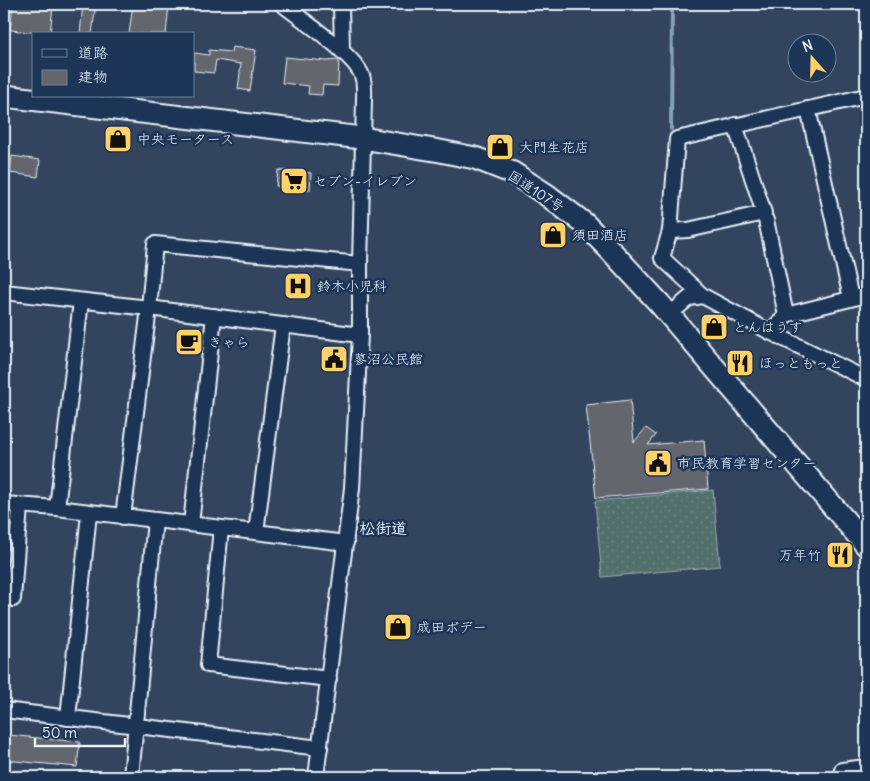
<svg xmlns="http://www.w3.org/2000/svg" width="870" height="781" font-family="Delius,'Klee One',sans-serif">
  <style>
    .grass { fill: url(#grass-dots); stroke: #9db0b2 }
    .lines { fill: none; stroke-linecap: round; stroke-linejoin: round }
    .stream { stroke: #89a2ba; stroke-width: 4 }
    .building { fill: #64666d; stroke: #e8f1f8 }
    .minor-casing { stroke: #e8f1f8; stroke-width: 18 }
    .highway-casing { stroke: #e8f1f8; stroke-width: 25 }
    .minor { stroke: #1d3557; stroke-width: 14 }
    .highway { stroke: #1d3557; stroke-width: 21 }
    .labels { text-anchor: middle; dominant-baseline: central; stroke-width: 5; stroke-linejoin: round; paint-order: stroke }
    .poi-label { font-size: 14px; fill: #e8f1f8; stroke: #1d3557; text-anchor: start }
    .street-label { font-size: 14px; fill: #e8f1f8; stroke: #1d3557 }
    .quarter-label { font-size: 16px; font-weight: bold; fill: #e8f1f8; stroke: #1d3557 }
  </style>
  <defs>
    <pattern id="grass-dots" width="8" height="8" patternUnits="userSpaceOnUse" patternTransform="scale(1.25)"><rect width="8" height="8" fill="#526f6c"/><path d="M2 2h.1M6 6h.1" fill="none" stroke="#6b8482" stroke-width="1.8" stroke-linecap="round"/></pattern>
  </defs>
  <rect width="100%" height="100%" fill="#32445e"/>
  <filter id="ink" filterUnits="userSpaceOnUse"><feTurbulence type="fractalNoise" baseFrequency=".02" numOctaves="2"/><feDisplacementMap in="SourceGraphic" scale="10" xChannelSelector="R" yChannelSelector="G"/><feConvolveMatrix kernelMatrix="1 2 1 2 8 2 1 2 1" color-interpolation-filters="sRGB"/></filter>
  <g filter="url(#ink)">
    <path class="grass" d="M713 490 720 566 602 577 595 501Z"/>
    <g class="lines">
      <path class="stream" d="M671 129 672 4"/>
    </g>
    <g class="building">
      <path d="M13 4 53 6 50 34 10 30Z"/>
      <path d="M83 4H96L92 34H80Z"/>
      <path d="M133 4 169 6 166 34H129Z"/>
      <path d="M232 47 256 50 250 91 238 89 241 64 216 60 214 73 194 71V53L209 55V50L231 52Z"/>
      <path d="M285 57 326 61 339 60 338 86 323 85 322 95 308 94 309 86 282 83Z"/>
      <path d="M12 156 40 160 38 177 10 173Z"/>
      <path d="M278 170 311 173 310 190 276 186Z"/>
      <path d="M630 400 634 442 646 428 656 435 648 445 704 440 708 489 596 498 586 405Z"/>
      <path d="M8 735 80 742 77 767 5 760Z"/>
    </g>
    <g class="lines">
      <defs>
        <g id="minor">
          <path d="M282 4C301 19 355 55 362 76 365 83 364 93 364 100L360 264V335L352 488 316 777"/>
          <path d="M341 4 342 51"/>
          <path d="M808 109 851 298"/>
          <path d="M766 220 786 315"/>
          <path d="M670 231 688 230 764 213 735 125"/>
          <path d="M4 292 149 308 360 335"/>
          <path d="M703 296 662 258 670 231 677 139 866 96"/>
          <path d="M669 315 689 298 703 296 770 332 866 379"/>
          <path d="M770 332 786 315 866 295"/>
          <path d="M4 504 57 508 346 543"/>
          <path d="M57 508 81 301"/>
          <path d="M123 517 149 308 155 244 360 264"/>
          <path d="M191 524 214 316"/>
          <path d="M221 528 208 665 329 679"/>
          <path d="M256 532 283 325"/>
          <path d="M13 599 20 506"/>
          <path d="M4 710 320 748"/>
          <path d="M68 718 89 513"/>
          <path d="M131 777 155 520"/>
          <path d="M842 777V770L866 767"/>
        </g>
        <path id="highway" d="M4 96 362 138 440 151 475 158 513 173 547 195 585 224 612 252 660 304 866 545"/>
      </defs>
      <use href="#minor" class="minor-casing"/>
      <use href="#highway" class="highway-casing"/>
      <use href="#minor" class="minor"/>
      <use href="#highway" class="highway"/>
    </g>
  </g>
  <defs>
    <symbol id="shop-square" viewBox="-11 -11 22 22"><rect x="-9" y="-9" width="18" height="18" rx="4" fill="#ffd166" stroke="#1d3557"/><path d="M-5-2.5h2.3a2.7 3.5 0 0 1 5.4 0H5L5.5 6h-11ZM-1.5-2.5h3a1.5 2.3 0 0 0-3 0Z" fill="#111"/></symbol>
    <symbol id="supermarket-square" viewBox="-11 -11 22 22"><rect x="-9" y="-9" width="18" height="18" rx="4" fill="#ffd166" stroke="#1d3557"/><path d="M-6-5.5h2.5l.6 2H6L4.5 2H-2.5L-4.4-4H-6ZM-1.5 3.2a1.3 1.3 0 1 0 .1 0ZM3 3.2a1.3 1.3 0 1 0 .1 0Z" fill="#111"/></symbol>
    <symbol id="hospital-square" viewBox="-11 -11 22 22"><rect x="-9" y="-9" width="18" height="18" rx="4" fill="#ffd166" stroke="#1d3557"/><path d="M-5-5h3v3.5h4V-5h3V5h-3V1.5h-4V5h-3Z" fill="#111"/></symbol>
    <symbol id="cafe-square" viewBox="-11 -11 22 22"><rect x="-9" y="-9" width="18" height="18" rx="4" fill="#ffd166" stroke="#1d3557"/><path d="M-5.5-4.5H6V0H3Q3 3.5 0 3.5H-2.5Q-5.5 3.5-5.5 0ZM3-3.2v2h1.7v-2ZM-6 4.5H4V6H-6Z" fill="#111"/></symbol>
    <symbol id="civic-square" viewBox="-11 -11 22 22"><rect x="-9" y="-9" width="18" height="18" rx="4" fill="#ffd166" stroke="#1d3557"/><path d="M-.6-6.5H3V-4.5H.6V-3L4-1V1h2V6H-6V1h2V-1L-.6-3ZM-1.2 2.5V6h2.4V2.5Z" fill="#111"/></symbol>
    <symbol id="restaurant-square" viewBox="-11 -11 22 22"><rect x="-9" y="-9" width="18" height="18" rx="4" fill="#ffd166" stroke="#1d3557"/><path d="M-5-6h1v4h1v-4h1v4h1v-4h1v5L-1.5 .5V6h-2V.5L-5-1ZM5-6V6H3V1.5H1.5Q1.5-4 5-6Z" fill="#111"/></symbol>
  </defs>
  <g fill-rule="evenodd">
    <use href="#shop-square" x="102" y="123" width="32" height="32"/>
    <use href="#shop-square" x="484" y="131" width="32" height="32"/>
    <use href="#supermarket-square" x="278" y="165" width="32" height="32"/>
    <use href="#shop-square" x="537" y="219" width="32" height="32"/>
    <use href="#hospital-square" x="282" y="270" width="32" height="32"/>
    <use href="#shop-square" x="698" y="311" width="32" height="32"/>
    <use href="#cafe-square" x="173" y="326" width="32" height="32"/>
    <use href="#civic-square" x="318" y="343" width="32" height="32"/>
    <use href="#restaurant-square" x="724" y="347" width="32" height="32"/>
    <use href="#civic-square" x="642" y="447" width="32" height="32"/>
    <use href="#restaurant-square" x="824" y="539" width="32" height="32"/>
    <use href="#shop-square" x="382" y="611" width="32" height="32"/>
  </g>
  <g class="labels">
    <g class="poi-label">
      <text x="137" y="139">中央モータース</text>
      <text x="519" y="147">大門生花店</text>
      <text x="313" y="181">セブン-イレブン</text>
      <text x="572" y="235">須田酒店</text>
      <text x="317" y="286">鈴木小児科</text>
      <text x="733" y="327">とんはうす</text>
      <text x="208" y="342">きゃら</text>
      <text x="353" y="359">蓼沼公民館</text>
      <text x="759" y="363">ほっともっと</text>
      <text x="677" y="463">市民教育学習センター</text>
      <text x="821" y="555" text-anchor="end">万年竹</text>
      <text x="417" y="627">成田ボデー</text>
    </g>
    <g class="street-label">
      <text transform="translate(536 191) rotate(33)">国道107号</text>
    </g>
    <g class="quarter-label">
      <text x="383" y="528">松街道</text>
    </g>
  </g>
  <rect width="870" height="781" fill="none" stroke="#1d3557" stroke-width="20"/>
  <rect x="10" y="10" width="850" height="761" fill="none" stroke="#e8f1f8" stroke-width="2" filter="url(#ink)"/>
  <rect x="32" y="32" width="162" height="65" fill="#1d3557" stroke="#6e8097"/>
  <rect x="42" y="49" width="25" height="8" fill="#1d3557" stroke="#6e8097"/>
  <text x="78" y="58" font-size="15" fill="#e8f1f8">道路</text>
  <rect x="42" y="70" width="25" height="15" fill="#64666d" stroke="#6e8097"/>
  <text x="78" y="82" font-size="15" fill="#e8f1f8">建物</text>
  <g transform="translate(812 58) rotate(340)"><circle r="24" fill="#1d3557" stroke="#6e8097"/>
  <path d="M0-4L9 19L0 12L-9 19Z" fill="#ffd166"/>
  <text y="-8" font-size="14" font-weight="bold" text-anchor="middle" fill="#e8f1f8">N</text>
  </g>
  <path d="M35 738v8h90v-8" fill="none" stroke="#e8f1f8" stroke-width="2.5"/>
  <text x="42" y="738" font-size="15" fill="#e8f1f8" stroke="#1d3557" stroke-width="4" paint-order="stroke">50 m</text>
</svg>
